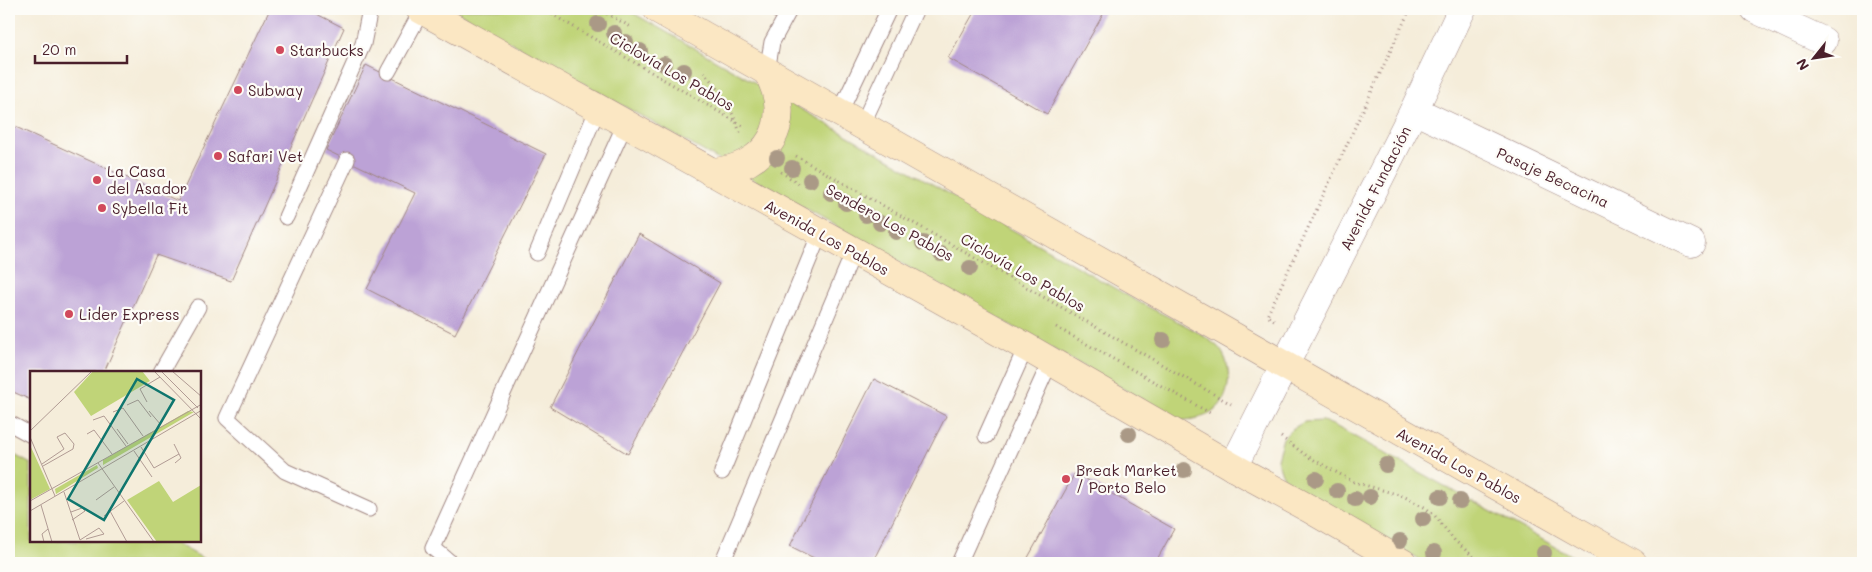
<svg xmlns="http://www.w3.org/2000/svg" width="1872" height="572" font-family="Mali,sans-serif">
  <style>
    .green { fill: #c0d478; stroke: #857a52 }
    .building { fill: #bca2d6 }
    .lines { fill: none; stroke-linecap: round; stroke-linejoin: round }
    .lane-casing { stroke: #a08682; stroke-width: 17 }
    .street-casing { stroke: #a08682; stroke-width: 29 }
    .secondary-casing { stroke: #a08682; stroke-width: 29 }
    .path { stroke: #a08682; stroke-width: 3; stroke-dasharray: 1 4; stroke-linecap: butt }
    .lane { stroke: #fff; stroke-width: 15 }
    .street { stroke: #fff; stroke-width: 28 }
    .secondary { stroke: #fbe7c3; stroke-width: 28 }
    .tree { fill: #aa9986 }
    .poi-dot { fill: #d1495b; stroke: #fdfcf7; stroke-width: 2 }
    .labels { text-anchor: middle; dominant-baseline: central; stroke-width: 4.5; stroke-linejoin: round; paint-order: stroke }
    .poi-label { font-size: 15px; fill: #4a1f2b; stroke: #fdfcf7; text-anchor: start }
    .street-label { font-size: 15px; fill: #4a1f2b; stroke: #fdfcf7 }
    .inset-road { fill: none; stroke: #b19b94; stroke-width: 1 }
    .view { fill: #0f766e; fill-opacity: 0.15; stroke: #0f766e; stroke-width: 2.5 }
    .inset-edge { fill: none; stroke: #4a1f2b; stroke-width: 2.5 }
  </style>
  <rect width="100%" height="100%" fill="#fdfcf7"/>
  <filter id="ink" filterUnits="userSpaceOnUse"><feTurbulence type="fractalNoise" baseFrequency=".02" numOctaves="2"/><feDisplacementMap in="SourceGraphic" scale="10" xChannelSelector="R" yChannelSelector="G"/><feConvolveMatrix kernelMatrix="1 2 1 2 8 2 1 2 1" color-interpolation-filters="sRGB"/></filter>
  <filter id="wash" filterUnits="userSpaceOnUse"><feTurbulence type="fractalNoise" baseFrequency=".0096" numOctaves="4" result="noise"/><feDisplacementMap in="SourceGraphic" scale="20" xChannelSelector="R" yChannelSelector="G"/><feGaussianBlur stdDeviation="1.12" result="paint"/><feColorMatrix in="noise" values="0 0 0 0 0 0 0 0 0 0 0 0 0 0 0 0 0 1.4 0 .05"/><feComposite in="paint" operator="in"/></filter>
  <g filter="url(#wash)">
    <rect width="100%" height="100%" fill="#f5edda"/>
    <g class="green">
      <path d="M452 9H626L1137 301C1162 315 1195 327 1217 346 1233 361 1232 395 1216 409 1207 418 1192 419 1180 421Z"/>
      <path d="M1323 421 1335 426 1585 563H1425L1303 496 1286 480 1282 474 1277 459 1283 438 1292 429 1304 422Z"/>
      <path d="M9 452 31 464V541H172L211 563H9Z"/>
    </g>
    <g id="blocks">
      <g class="building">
        <path d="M270 9H307L344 28 231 281 156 255 104 372H31V400L9 390V124L178 201Z"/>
        <path d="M758 9H780L775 18Z"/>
        <path d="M976 9H1106L1047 114 948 58Z"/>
        <path d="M366 65 546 154 455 334 367 289 415 193 326 150Z"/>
        <path d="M639 234 720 283 628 454 550 407Z"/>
        <path d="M874 379 946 416 872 563H824L790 546Z"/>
        <path d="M1075 473 1174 529 1155 563H1025Z"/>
      </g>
    </g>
  </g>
  <g filter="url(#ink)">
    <use href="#blocks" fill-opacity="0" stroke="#a08682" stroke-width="1"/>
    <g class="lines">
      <defs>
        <g id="lane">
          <path d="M767 71 772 42 790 9"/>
          <path d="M388 72 422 10"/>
          <path d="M840 112 889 9"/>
          <path d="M862 125 916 9"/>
          <path d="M347 160 227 418 285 471 369 509"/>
          <path d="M286 217 363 44 370 9"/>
          <path d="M537 253 598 108"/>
          <path d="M161 372 198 307"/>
          <path d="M9 423 31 435"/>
          <path d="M986 436 1026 347"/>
          <path d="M722 472 820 233"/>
          <path d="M451 563 433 548 625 124"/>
          <path d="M722 563 854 251"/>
          <path d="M959 563 1050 362"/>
        </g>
        <g id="street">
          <path d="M1755 9 1823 41"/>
          <path d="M1414 110 1691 243"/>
          <path d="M1233 467 1414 110 1462 9"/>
        </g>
        <g id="secondary">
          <path d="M420 9 1026 347 1233 467 1308 508 1403 563"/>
          <path d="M657 9 1633 563"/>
          <path d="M711 172C768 169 796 122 767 71"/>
        </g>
      </defs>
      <use href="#lane" class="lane-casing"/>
      <use href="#street" class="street-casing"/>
      <use href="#secondary" class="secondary-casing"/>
      <g class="path">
        <path d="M543 9 745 127"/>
        <path d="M598 9 633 28"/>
        <path d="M704 72C719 90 733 110 740 133"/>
        <path d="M796 156 1231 404"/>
        <path d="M781 172 799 184"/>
        <path d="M1274 320 1267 316 1410 9"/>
        <path d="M1056 327 1210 413"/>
        <path d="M1281 437 1307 456 1354 482 1403 496 1426 508 1435 516 1455 541 1481 563"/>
      </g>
      <use href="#lane" class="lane"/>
      <use href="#street" class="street"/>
      <use href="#secondary" class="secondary"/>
    </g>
    <g class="tree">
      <circle cx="598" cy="24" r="8"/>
      <circle cx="614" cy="33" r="8"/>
      <circle cx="626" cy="42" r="8"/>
      <circle cx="640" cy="51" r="8"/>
      <circle cx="664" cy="64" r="8"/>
      <circle cx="684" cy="71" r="8"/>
      <circle cx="777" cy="158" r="8"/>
      <circle cx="792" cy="168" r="8"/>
      <circle cx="810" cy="180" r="8"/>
      <circle cx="831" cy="193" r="8"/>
      <circle cx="846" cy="203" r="8"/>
      <circle cx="866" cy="215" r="8"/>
      <circle cx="880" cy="223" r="8"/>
      <circle cx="896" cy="232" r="8"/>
      <circle cx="923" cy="243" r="8"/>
      <circle cx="941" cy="254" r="8"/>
      <circle cx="970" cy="268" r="8"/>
      <circle cx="1163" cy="340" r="8"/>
      <circle cx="1129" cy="434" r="8"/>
      <circle cx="1386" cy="465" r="8"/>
      <circle cx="1184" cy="470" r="8"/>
      <circle cx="1316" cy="479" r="8"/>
      <circle cx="1337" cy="491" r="8"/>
      <circle cx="1370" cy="497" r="8"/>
      <circle cx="1440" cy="497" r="8"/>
      <circle cx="1355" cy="499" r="8"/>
      <circle cx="1460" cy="501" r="8"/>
      <circle cx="1423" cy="519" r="8"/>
      <circle cx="1400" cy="541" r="8"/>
      <circle cx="1434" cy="553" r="8"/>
      <circle cx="1544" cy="553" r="8"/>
    </g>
  </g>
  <g class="poi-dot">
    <circle cx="280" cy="50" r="5"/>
    <circle cx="238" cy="90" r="5"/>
    <circle cx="218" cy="156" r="5"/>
    <circle cx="97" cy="180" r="5"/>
    <circle cx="102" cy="208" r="5"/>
    <circle cx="69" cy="314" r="5"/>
    <circle cx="1066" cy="479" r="5"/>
  </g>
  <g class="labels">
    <g class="poi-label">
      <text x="290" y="50">Starbucks</text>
      <text x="248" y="90">Subway</text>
      <text x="228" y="156">Safari Vet</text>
      <text x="107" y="171">La Casa<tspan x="107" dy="17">del Asador</tspan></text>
      <text x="112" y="208">Sybella Fit</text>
      <text x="79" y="314">Lider Express</text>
      <text x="1076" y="470">Break Market<tspan x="1076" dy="17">/ Porto Belo</tspan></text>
    </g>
    <g class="street-label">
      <text transform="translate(672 71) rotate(30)">Ciclovía Los Pablos</text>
      <text transform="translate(1553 177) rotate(25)">Pasaje Becacina</text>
      <text transform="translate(1375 188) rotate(-63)">Avenida Fundación</text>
      <text transform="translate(890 222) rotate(29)">Sendero Los Pablos</text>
      <text transform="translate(827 237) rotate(29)">Avenida Los Pablos</text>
      <text transform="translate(1023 272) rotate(30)">Ciclovía Los Pablos</text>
      <text transform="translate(1459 465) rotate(29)">Avenida Los Pablos</text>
    </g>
  </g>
  <g transform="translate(30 371)">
    <rect width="171" height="171" fill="#f5edda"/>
    <path d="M63 0H112L120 10 61 45 44 21ZM158 40 164 41 73 94V89ZM0 74 20 118 0 129ZM67 94 68 97 26 123 25 118ZM129 110 143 131 171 114V171H127L97 129Z" fill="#c0d478"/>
    <path class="inset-road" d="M124 0 172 49M131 0 168 37M142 0 172 26M117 31 110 18 130 6M97 34 108 29 121 46M119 40 131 54M83 41 93 37 113 65M63 49 74 45 96 75M87 58 98 73M0 60 61 1M57 63 64 59 82 83M0 66 25 125M144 73 151 87 145 92M111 76 124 97 149 83M104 80 122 106M68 92 124 171M12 93 34 78 27 66 35 62 44 73 43 78 13 95M34 121 50 169 69 157 74 163 56 168M66 129 84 116M0 130 172 33M11 134 22 171M0 140 172 39M80 140 97 171M41 141 52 137 55 140 42 149M74 145 94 130M14 171 12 163 18 158"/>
    <path class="view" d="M107 8 144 29 74 149 38 128Z"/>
    <rect width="171" height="171" class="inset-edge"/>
  </g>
  <rect width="1872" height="572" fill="none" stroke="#fdfcf7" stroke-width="30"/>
  <g transform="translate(1814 58) rotate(240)" stroke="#fdfcf7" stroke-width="4" paint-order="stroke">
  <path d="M0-4L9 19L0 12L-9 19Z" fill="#4a1f2b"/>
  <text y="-8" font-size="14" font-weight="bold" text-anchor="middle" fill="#4a1f2b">N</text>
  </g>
  <path d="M35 55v8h92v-8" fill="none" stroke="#4a1f2b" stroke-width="2.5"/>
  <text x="42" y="55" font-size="15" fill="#4a1f2b" stroke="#fdfcf7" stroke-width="4" paint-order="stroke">20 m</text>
</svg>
